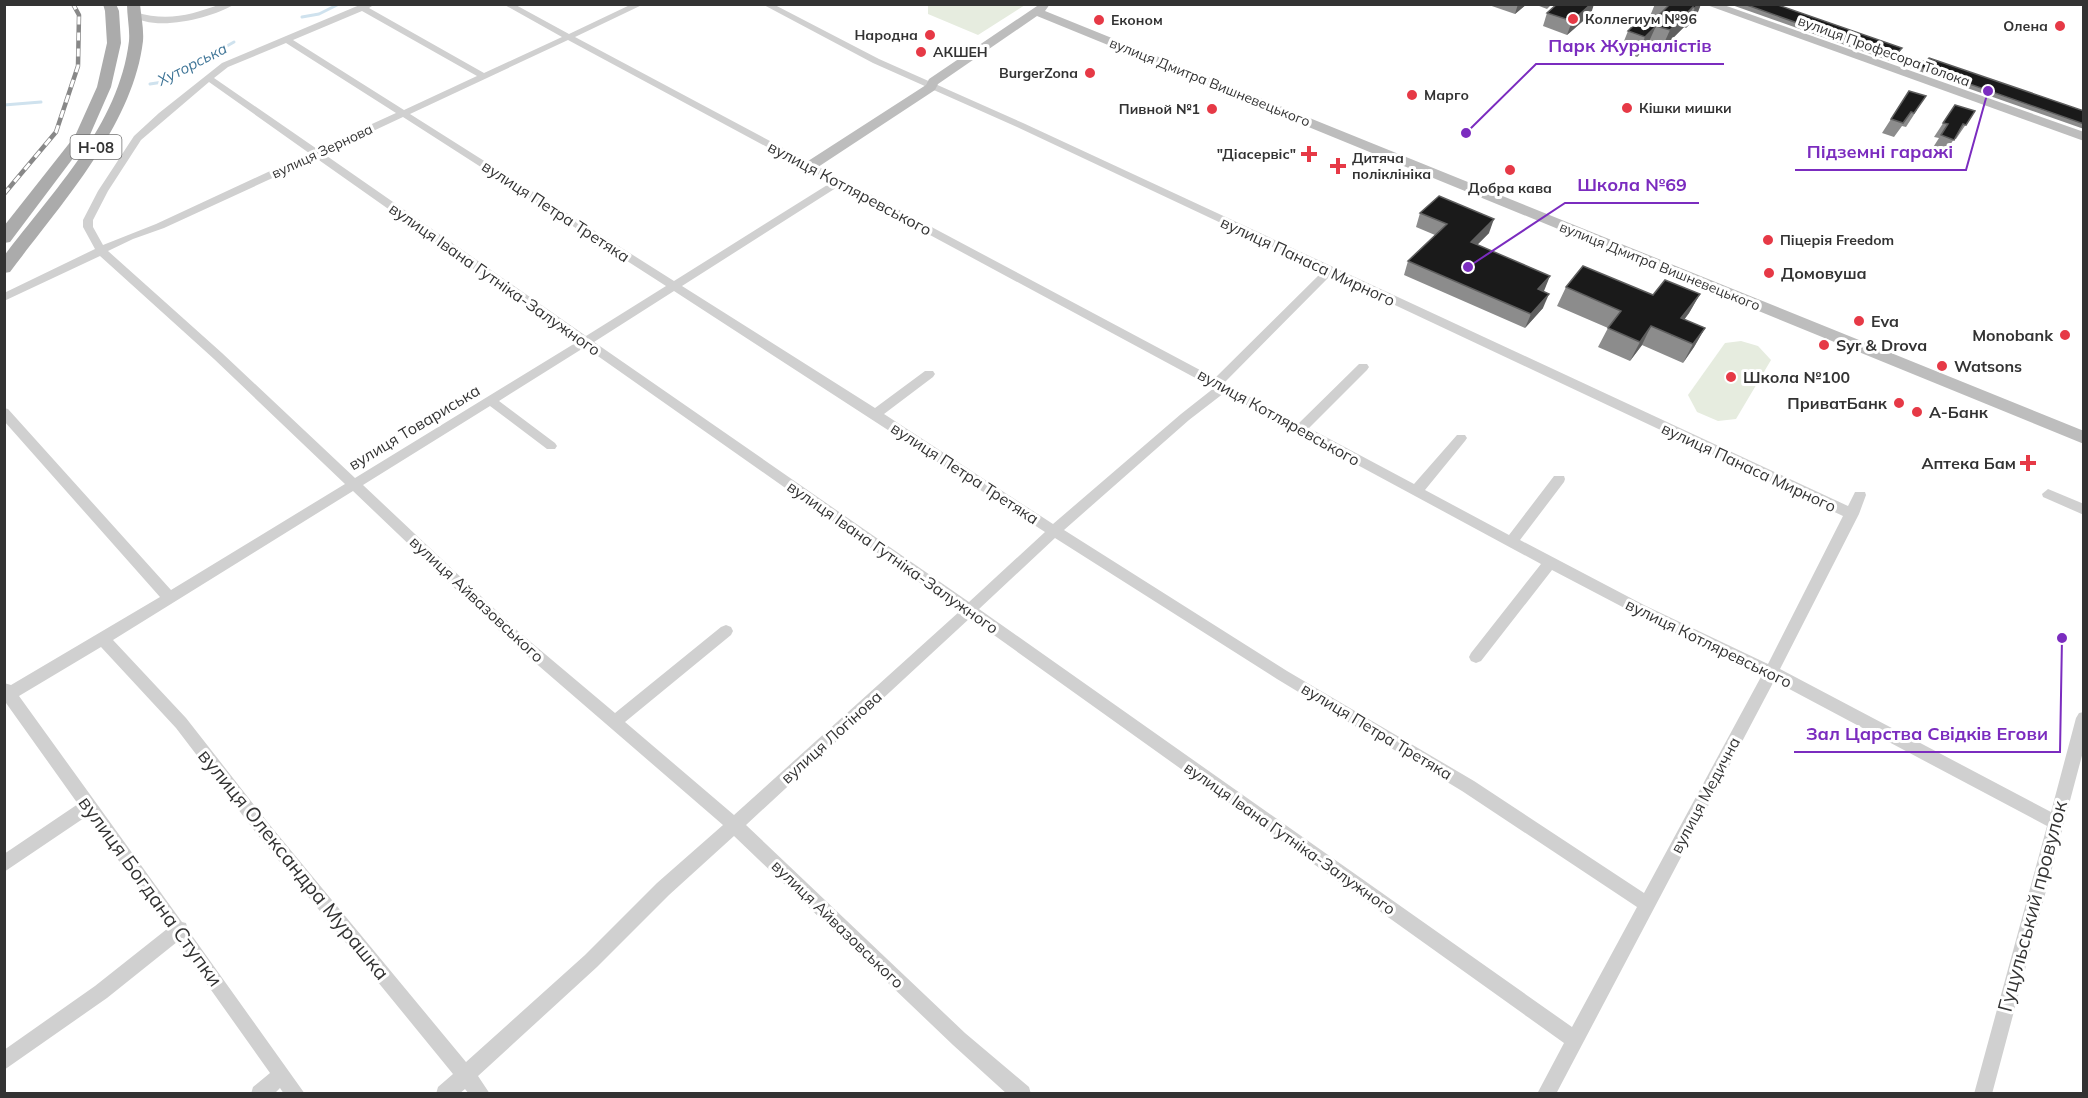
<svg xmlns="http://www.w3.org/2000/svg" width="2088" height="1098" font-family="Mulish,sans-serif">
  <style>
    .green { fill: #e6ecdf }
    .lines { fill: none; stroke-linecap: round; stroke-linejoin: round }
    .stream { stroke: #cfe2ee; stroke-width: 3 }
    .street { fill: #d0d0d0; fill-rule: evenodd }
    .secondary { fill: #bdbdbd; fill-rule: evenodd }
    .primary { fill: #ababab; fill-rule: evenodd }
    .rail-casing { stroke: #888; stroke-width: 4.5 }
    .rail { stroke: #fff; stroke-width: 3; stroke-dasharray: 8; stroke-linecap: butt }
    .wall { fill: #8c8c8c }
    .shaded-wall { fill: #5f5f5f }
    .building { fill: #1a1a1a; stroke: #5f5f5f; stroke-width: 1.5 }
    .poi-dot { fill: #e63946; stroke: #fff; stroke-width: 2 }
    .labels { text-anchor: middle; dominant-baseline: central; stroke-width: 6; stroke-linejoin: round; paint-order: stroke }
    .far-poi-label { font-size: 14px; font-weight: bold; fill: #333; stroke: #fff; text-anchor: start }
    .far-street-label { font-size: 14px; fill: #333; stroke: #fff }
    .far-water-label { font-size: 15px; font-style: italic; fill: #3f7597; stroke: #fff }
    .shield { fill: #fff; stroke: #707070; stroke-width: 1.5 }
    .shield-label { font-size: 15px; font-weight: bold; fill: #333 }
    .street-label { font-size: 16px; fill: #333; stroke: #fff }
    .poi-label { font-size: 16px; font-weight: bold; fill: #333; stroke: #fff; text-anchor: start }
    .near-street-label { font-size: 20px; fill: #333; stroke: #fff }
    .leader { fill: none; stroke: #7b2cbf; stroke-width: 2 }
    .callout-dot { fill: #7b2cbf; stroke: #fff; stroke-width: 2 }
    .callout-label { font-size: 18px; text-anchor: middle; font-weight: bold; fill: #7b2cbf; stroke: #fff; stroke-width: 6; stroke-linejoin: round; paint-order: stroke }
  </style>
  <rect width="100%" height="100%" fill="#fff"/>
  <g class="green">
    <path d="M928 5V4L1025 5 978 35 928 14Z"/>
    <path d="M1741 341 1758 346 1771 360 1736 419 1718 421 1697 412 1688 395 1725 343Z"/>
  </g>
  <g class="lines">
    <g class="stream">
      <path d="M302 17 319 14 339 4"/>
      <path d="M150 84 163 82 234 42"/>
      <path d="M4 105 41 102"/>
    </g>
    <g class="street">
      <path d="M221 4H235C212 18 154 33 131 15L135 12C168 22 190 15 221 4Z"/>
      <path d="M362 4H375L369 8 484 73 562 37 503 4H514L569 34 632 4H644L575 37 1215 378 1323 271 1017 127 873 63 762 4H773L879 59 1023 123 1848 506 1855 492H1865L1866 495 1859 514 1780 669 2051 812 2076 718 2079 713 2084 712V748L1992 1094H1974L2047 826 1774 681 1556 1094H1537L1564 1043 970 618 746 825 965 1033 1029 1087 1031 1094H1007L953 1045 734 836 669 895 597 967 478 1076 490 1094H469L465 1089 459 1094H436L438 1087 453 1074 257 834 176 728 101 647 19 696 182 922 186 923 188 930 305 1094H284L280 1088 274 1094H251L253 1087 270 1073 177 942 107 998 4 1070V1050L95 986 167 929 87 816 4 872V854L78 804 6 703H4V683L11 685 160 597 4 421V408L8 409 171 590 345 484 214 359 100 256 4 301V293L95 249 83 227V220L98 191 134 136 159 113 222 63ZM362 11 477 76 404 110 293 40ZM568 40 832 182 674 281 410 114ZM286 43 396 113 317 149 214 78 228 67ZM209 82 309 153 156 224 103 245 93 227V220L108 191 141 140ZM403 117 666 286 586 336 324 154ZM316 158 577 342 355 478 222 353 108 251 133 239 164 228ZM839 186 1214 388 1181 414 1053 524 884 414 933 377 935 374 933 371H925L875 408 682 286ZM1331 275 1843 516 1768 664 1644 605 1520 540 1564 482 1565 479 1564 476H1554L1509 535 1425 490 1465 441 1467 438 1465 435H1457L1414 484 1309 428 1367 370 1369 367 1367 364H1359L1299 423 1224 383ZM674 291 1045 532 969 602 594 342ZM585 347 960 611 734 815 625 722 731 635 733 631 731 627 726 625 721 627 615 713 520 633 363 485 490 406 547 449H555L557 446 555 443 499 401ZM1224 393 1541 564 1471 653 1469 657 1471 661 1476 663 1481 661 1552 570 1634 613 1762 675 1644 893 1474 781 1287 671 1064 530 1189 420ZM353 491 510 641 723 825 657 883 585 955 466 1062 269 824 186 718 113 640ZM1055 538 1277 679 1462 791 1637 907 1572 1027 979 609Z"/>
      <path d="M2048 489 2084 504V515L2043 497 2042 494Z"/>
    </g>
    <g class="secondary">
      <path d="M1040 4H1050L1045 11 2084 431V444L1037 16 938 84 935 90 815 169H805L803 166 805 163 926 85 929 79Z"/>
      <path d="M1704 4H1721L2084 132V141Z"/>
    </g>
    <g class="primary">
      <path d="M103 4H116L119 11 121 43 111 87 89 137 10 242 4 243V226L75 136 97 87 107 43 105 11Z"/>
      <path d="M127 4H140C141 16 144 29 143 41 133 126 60 205 10 272L4 273V256C53 191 119 125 129 41 130 30 127 16 127 4Z"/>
    </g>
    <defs>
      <path id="rail" d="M4 194 56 132 78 66 79 15 73 4"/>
    </defs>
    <use href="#rail" class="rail-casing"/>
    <use href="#rail" class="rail"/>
  </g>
  <g class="wall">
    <path d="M1486 4H1527L1515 14Z"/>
    <path d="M1534 4H1552L1547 9Z"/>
    <path d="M1655 4H1701L1696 17 1686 28 1684 27 1661 50 1647 46 1637 57 1620 51 1628 31 1657 18 1650 16Z"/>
    <path d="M1729 4H1775L1899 53 1890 61Z"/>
    <path d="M1547 13 1591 14 1567 35 1543 26Z"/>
    <path d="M1898 59 2084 111V129L1896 63Z"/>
    <path d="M1909 91 1917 110 1906 127 1902 126 1894 137 1882 133Z"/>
    <path d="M1955 105 1975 111 1956 139H1954L1944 154 1932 149 1939 138 1934 137Z"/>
    <path d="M1420 213 1489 233 1477 245 1543 308 1525 328 1404 275 1408 261 1435 235 1416 227Z"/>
    <path d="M1566 287 1653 295 1700 294 1689 313 1684 320 1705 328 1694 347 1683 363 1642 345 1630 361 1598 347 1608 328 1557 306Z"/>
  </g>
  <g class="shaded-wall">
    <path d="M1518 4H1527L1515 14Z"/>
    <path d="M1591 4H1594L1591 14 1567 35 1572 21Z"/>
    <path d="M1698 4H1701L1696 17 1686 28 1695 8Z"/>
    <path d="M1693 7 1684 27 1661 50 1670 30Z"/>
    <path d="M1656 26 1647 46 1637 57 1645 37Z"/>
    <path d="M1902 48 1899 53 1890 61 1893 57Z"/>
    <path d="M1494 219 1489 233 1466 256 1471 242Z"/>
    <path d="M1550 276 1544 291 1532 303 1538 289Z"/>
    <path d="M1549 294 1543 308 1525 328 1531 314Z"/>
    <path d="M1700 294 1689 313 1671 337 1681 318Z"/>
    <path d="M1651 326 1642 345 1630 361 1640 342Z"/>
    <path d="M1705 328 1694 347 1683 363 1693 344Z"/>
  </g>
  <g class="building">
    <path d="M1557 4H1591L1572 21 1547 13Z"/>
    <path d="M1670 4H1698L1695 8 1693 7 1670 30 1656 26 1645 37 1628 31 1643 16 1655 19Z"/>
    <path d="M1744 4H1775L1902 48 1893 57Z"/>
    <path d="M1929 58 2084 111V124L1898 59 1926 61Z"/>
    <path d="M1909 91 1926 96 1914 113 1911 112 1903 123 1891 119Z"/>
    <path d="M1955 105 1975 111 1966 125 1963 124 1954 140 1941 135 1948 124 1943 123Z"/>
    <path d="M1439 196 1494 219 1471 242 1550 276 1538 289 1549 294 1531 314 1408 261 1447 224 1420 213Z"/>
    <path d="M1583 266 1653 295 1665 280 1700 294 1681 318 1705 328 1693 344 1651 326 1640 342 1608 328 1621 311 1566 287Z"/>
  </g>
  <g class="poi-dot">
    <circle cx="1573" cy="19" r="6"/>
    <circle cx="1099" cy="20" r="6"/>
    <circle cx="2060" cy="26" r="6"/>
    <circle cx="930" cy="35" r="6"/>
    <circle cx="921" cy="52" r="6"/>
    <circle cx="1090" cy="73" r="6"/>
    <circle cx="1412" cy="95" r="6"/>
    <circle cx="1627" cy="108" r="6"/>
    <circle cx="1212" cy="109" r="6"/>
    <path d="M1306 145h6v6h6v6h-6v6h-6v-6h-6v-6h6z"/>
    <path d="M1335 157h6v6h6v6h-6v6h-6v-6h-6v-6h6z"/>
    <circle cx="1510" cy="170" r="6"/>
    <circle cx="1768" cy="240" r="6"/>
    <circle cx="1769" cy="273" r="6"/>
    <circle cx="1859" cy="321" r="6"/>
    <circle cx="2065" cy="335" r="6"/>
    <circle cx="1824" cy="345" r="6"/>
    <circle cx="1942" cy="366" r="6"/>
    <circle cx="1731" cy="377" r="6"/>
    <circle cx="1899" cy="403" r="6"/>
    <circle cx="1917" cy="412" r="6"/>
    <path d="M2025 454h6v6h6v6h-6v6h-6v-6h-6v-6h6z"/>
  </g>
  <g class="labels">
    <g class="far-poi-label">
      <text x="1585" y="19">Коллегиум №96</text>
      <text x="1111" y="20">Економ</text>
      <text x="2048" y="26" text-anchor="end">Олена</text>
      <text x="918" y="35" text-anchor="end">Народна</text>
      <text x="933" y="52">АКШЕН</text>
      <text x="1078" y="73" text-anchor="end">BurgerZona</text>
      <text x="1424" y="95">Марго</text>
      <text x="1639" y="108">Кішки мишки</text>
      <text x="1200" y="109" text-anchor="end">Пивной №1</text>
      <text x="1296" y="154" text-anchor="end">"Діасервіс"</text>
      <text x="1352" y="158">Дитяча<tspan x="1352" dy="16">поліклініка</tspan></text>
      <text x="1510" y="188" text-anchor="middle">Добра кава</text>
      <text x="1780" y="240">Піцерія Freedom</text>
    </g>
    <g class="far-street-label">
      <text transform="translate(1884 51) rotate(20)">вулиця Професора Толока</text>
      <text transform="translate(1210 82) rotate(22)">вулиця Дмитра Вишневецького</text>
      <text transform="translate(322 151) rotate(-25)">вулиця Зернова</text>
      <text transform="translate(1660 266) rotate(22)">вулиця Дмитра Вишневецького</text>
    </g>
    <g class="far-water-label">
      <text transform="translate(192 64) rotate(-27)">Хуторська</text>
    </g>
    <rect class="shield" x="70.5" y="135" width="51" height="24" rx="4.5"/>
    <g class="shield-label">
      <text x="96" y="147">Н-08</text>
    </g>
    <g class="street-label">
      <text transform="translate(850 188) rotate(28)">вулиця Котляревського</text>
      <text transform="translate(556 211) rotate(33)">вулиця Петра Третяка</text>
      <text transform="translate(1308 261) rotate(25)">вулиця Панаса Мирного</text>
      <text transform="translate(495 279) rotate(35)">вулиця Івана Гутніка-Залужного</text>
      <text transform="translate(1279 417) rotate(29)">вулиця Котляревського</text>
      <text transform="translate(414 427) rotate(-31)">вулиця Товариська</text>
      <text transform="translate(1749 467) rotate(25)">вулиця Панаса Мирного</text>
      <text transform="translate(965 473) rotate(33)">вулиця Петра Третяка</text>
      <text transform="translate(893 557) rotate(35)">вулиця Івана Гутніка-Залужного</text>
      <text transform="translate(477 599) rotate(43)">вулиця Айвазовського</text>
      <text transform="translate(1709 643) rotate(26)">вулиця Котляревського</text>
      <text transform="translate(1377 731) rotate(31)">вулиця Петра Третяка</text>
      <text transform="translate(831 737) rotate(-42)">вулиця Логінова</text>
      <text transform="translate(1705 795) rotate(-62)">вулиця Медична</text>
      <text transform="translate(1290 838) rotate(35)">вулиця Івана Гутніка-Залужного</text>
      <text transform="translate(838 924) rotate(44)">вулиця Айвазовського</text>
    </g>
    <g class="poi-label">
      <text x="1781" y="273">Домовуша</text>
      <text x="1871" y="321">Eva</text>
      <text x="2053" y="335" text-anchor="end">Monobank</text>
      <text x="1836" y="345">Syr &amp; Drova</text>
      <text x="1954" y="366">Watsons</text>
      <text x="1743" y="377">Школа №100</text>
      <text x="1887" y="403" text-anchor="end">ПриватБанк</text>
      <text x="1929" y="412">А-Банк</text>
      <text x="2016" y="463" text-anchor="end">Аптека Бам</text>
    </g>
    <g class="near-street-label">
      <text transform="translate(294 864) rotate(51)">вулиця Олександра Мурашка</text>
      <text transform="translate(151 891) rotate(54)">вулиця Богдана Ступки</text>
      <text transform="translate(2032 906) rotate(-75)">Гуцульський провулок</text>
    </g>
  </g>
  <path class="leader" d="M1466 133L1536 64H1724M1988 91L1966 170H1795M1468 267L1565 203H1699M2062 638L2060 752H1794"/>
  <g class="callout-dot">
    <circle cx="1466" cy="133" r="6"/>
    <circle cx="1988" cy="91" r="6"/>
    <circle cx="1468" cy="267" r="6"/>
    <circle cx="2062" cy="638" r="6"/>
  </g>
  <g class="callout-label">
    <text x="1630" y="52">Парк Журналістів</text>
    <text x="1880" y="158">Підземні гаражі</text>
    <text x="1632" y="191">Школа №69</text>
    <text x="1927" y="740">Зал Царства Свiдкiв Егови</text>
  </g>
  <rect width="2088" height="1098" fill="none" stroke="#333333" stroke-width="12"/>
</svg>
